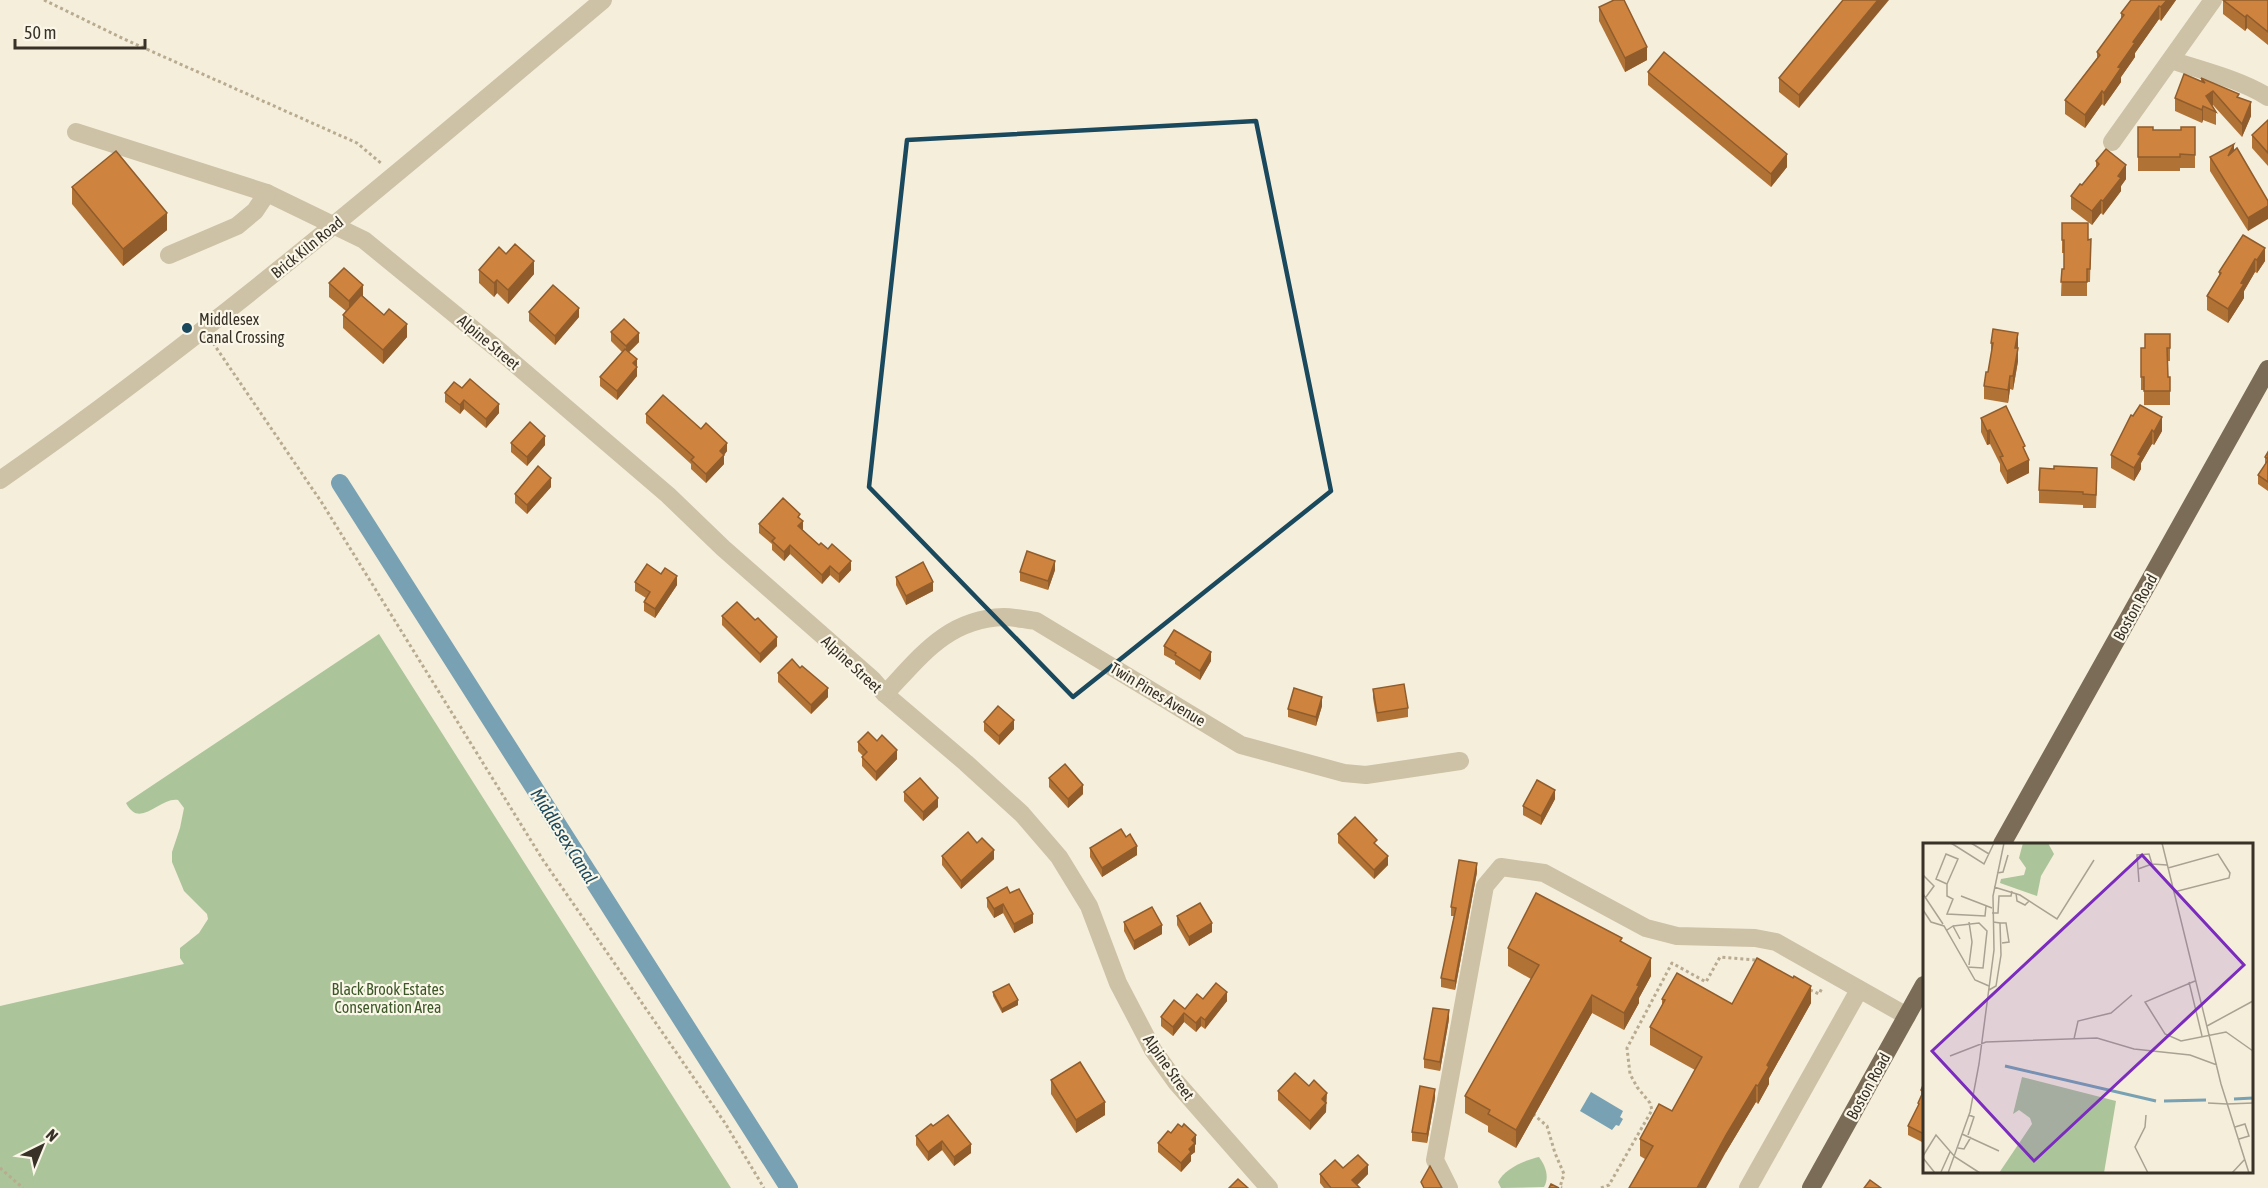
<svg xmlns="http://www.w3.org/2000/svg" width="2268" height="1188" font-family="'Asap Condensed',sans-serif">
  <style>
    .green { fill: #acc49a }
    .water { fill: #78a2b3 }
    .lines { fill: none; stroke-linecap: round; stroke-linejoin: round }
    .canal { stroke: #78a2b3; stroke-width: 18 }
    .path { stroke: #b9ab90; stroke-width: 3; stroke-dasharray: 3 3; stroke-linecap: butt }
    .minor { stroke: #cdc1a6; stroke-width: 18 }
    .major { stroke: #7b6c57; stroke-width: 18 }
    .wall { fill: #b17236 }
    .shaded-wall { fill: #905c2c }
    .building { fill: #ce843f; stroke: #905c2c; stroke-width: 1.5 }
    .marked { fill: none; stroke: #1a485d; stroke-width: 4.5; stroke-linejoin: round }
    .poi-dot { fill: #1a485d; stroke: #fbf7e8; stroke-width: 2 }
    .labels { text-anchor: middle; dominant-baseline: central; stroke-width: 4.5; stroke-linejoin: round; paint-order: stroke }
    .street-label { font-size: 16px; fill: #383127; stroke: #fbf7e8 }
    .poi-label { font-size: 16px; fill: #383127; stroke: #fbf7e8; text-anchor: start }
    .park-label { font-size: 16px; fill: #3c5829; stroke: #fbf7e8 }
    .water-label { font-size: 18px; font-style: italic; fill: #1a485d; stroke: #fbf7e8 }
    .inset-river { fill: none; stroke: #78a2b3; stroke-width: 3 }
    .inset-road { fill: none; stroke: #a9a293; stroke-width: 1.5 }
    .view { fill: #7b2cbf; fill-opacity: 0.15; stroke: #7b2cbf; stroke-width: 3 }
    .inset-edge { fill: none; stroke: #383127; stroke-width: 3 }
  </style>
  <rect width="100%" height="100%" fill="#f4eedb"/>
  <g class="green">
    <path d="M379 634 731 1188H0V1006L184 964 180 958V948L199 933 208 919 207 914 184 891 172 862V852L180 828 184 808 178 800C159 797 140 830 126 803Z"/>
    <path d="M1539 1157C1545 1165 1550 1177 1544 1187L1501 1188 1498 1182C1504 1169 1525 1160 1539 1157Z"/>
  </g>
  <path class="water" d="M1591 1092 1623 1111 1620 1117 1623 1119 1619 1126 1616 1125 1612 1130 1580 1111Z"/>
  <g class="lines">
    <path class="canal" d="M340 483 789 1188"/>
    <g class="path">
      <path d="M44 0 124 39 357 143 382 164"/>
      <path d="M213 343 322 503 543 860 725 1123 764 1188"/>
      <path d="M1810 990 1819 994 1822 988"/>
      <path d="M1533 1114 1547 1126 1555 1153 1564 1174 1560 1187 1562 1188"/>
      <path d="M0 1168 23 1188"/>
      <path d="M1601 1188 1609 1185 1652 1110 1650 1103 1637 1087 1630 1074 1627 1048 1672 963 1706 982 1720 957 1755 960 1759 962"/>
    </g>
    <g class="minor">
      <path d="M2171 60C2203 71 2239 79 2268 97"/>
      <path d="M76 132 267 193 364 240 501 352 668 495 723 548 872 679 885 694 966 763 1022 814 1059 857 1089 906 1118 983 1153 1050 1176 1082 1269 1188"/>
      <path d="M2112 142 2213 0"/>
      <path d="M169 255 237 226 255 211 267 193"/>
      <path d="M0 480C211 333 406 166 603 0"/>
      <path d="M885 694C921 656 947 619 1004 617 1014 617 1026 620 1036 621L1241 745 1344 773 1366 775 1460 761"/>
      <path d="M1449 1188 1435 1160 1485 886 1501 867 1544 873 1646 928 1677 936 1755 938 1776 942 1907 1016"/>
      <path d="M1748 1188 1859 990"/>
    </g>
    <g class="major">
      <path d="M2002 844 2268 369"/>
      <path d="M1811 1188 1924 985"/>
    </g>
  </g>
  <g class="wall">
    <path d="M1843 0 1799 108 1779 92V78Z"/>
    <path d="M2131 0H2176L2161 21 2159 19 2135 53V57L2121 77V82L2104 106 2102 104 2085 128 2065 114V100L2097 58V52L2121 19V13Z"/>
    <path d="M2223 0H2268V48V45L2247 28 2245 31 2223 14Z"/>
    <path d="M1599 7 1647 60 1625 72 1599 21Z"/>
    <path d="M1648 72 1787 167 1771 187 1648 85Z"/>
    <path d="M2201 78 2239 98 2251 116 2242 137 2213 105H2212L2216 112V125L2203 120 2202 123 2175 111V98L2201 81Z"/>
    <path d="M2268 120V166L2252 148V135Z"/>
    <path d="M2138 127 2153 130H2181L2195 127V168H2180V171H2138Z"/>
    <path d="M2234 152 2268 201 2248 231 2210 171V157Z"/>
    <path d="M2096 161 2126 179 2121 186V191L2103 215 2101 213 2092 225 2071 209V196L2082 185 2096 167Z"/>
    <path d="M72 187 167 230 123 266 72 204Z"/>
    <path d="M2062 223 2088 240 2091 239 2090 282H2087V296H2061L2062 269H2064V253H2062Z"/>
    <path d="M2243 235 2265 261 2257 273 2255 272 2244 291V298L2228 323 2207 310V296L2219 277V272Z"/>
    <path d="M506 254 534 274 508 304 497 293 494 297 479 283V270Z"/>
    <path d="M329 283 363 296 407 337 383 364 343 328V315L346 311 329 297Z"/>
    <path d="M529 312 579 317 555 345 529 321Z"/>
    <path d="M611 332 639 342 629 352 637 366V376L617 400 600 386V377L622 352 611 341Z"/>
    <path d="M2018 333V361L2013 390 2010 389 2008 403 1984 399V386L1988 372 1991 356V343Z"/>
    <path d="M2170 334V361H2167L2168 377H2170V405H2144V390H2141V348H2145Z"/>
    <path d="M445 393 499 413 486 428 464 409 460 414 445 402Z"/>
    <path d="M646 414 701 429 727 451 724 455V464L706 483 691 469V464L646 423Z"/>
    <path d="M2131 415 2162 431 2154 445 2152 444 2141 463V469L2134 481 2111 468V455Z"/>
    <path d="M1981 418 2025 453 2029 473 2007 484 2000 471V464L1990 444 1987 445 1981 432Z"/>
    <path d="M511 443 545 445 527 466 511 452Z"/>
    <path d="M2268 452V491L2258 484V475L2265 465V457Z"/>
    <path d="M2054 469 2097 481 2096 508H2083V505L2039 503V490Z"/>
    <path d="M551 487 527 514 515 503V494Z"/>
    <path d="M800 519 803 530 819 545 851 570 839 583 830 575 822 584 790 554 784 561 772 550V544L759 533V524Z"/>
    <path d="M1055 570 1048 590 1020 581V572Z"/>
    <path d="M896 577 933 591 906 605 896 585Z"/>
    <path d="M635 582 677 585 655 618 644 611V602L646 598 635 591Z"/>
    <path d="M722 616 777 646 760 663 722 625Z"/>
    <path d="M1164 646 1211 661 1200 680 1175 664V661L1164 655Z"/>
    <path d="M778 673 828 697 811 714 778 682Z"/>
    <path d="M1373 689 1408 708V717L1377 722 1373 698Z"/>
    <path d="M1322 706 1316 726 1288 717V709Z"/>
    <path d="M984 722 1014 729 999 745 984 731Z"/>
    <path d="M858 742 897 759 876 781 862 766V757L863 756 858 751Z"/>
    <path d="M1049 778 1083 794 1068 808 1049 787Z"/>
    <path d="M904 792 938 807 923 821 904 801Z"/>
    <path d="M1555 799 1541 825 1523 815V806Z"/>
    <path d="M1338 834 1377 846 1388 865 1374 879 1338 843Z"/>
    <path d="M1090 848 1137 855 1102 877 1090 857Z"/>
    <path d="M942 856 994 859 961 889 942 865Z"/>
    <path d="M1477 872 1455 990 1441 987V978L1454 916H1451V907Z"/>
    <path d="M1010 893 1033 923 1014 933 1003 913 994 918 987 907V898Z"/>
    <path d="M1177 916 1212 932 1189 946 1177 925Z"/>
    <path d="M1124 922 1162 934 1134 950 1124 931Z"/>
    <path d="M1622 942 1651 976 1639 998V1003L1624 1030 1592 1013 1516 1148 1488 1132V1126L1465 1113V1096L1531 979 1508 966V948Z"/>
    <path d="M993 992 1018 1005 1002 1013 993 996Z"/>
    <path d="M1203 999 1227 1001 1205 1029 1201 1026 1196 1032 1184 1022 1173 1036 1161 1026V1017L1185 1009Z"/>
    <path d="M1662 999 1732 1004 1811 1003 1769 1078V1084L1758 1104 1756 1102 1726 1152 1645 1159 1640 1156V1139L1672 1111 1695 1070 1650 1045V1027L1662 1005Z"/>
    <path d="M1449 1019 1440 1071 1424 1068V1059Z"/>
    <path d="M1051 1080 1105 1115 1076 1133 1051 1094Z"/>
    <path d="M1924 1083V1143L1908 1135V1126L1918 1107V1103L1921 1097V1090Z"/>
    <path d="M1278 1091 1327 1102 1326 1104V1112L1310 1130 1278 1100Z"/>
    <path d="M1435 1098 1427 1143 1412 1141V1132Z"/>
    <path d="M933 1126 971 1153 954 1166 942 1150 928 1161 916 1145V1136Z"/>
    <path d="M1171 1133 1196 1144 1195 1145V1152L1191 1155V1161L1181 1172 1158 1152V1143Z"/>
    <path d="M1343 1168 1368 1174 1357 1185 1360 1188H1324L1320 1183V1174Z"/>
  </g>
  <g class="shaded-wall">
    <path d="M1878 0H1889L1799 108V95Z"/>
    <path d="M2167 0H2176L2161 21V7Z"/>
    <path d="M2159 6V19L2135 53V57L2121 77V82L2104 106V93L2118 67 2133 42Z"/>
    <path d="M2247 15V28L2245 31V17Z"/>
    <path d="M1647 47V60L1625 72V58Z"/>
    <path d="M2102 91V104L2085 128V115Z"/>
    <path d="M2213 91V105L2208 108 2206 96Z"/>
    <path d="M2251 102V116L2242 137V124Z"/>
    <path d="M2203 106V120L2202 123V110Z"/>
    <path d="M2234 144V157L2228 156Z"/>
    <path d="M1787 154V167L1771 187V174Z"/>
    <path d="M2126 165V179L2121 186V191L2103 215V201L2118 176Z"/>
    <path d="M2101 200V213L2092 225V211Z"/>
    <path d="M2268 206V219L2248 231V218Z"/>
    <path d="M167 213V230L123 266V249Z"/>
    <path d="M2265 248V261L2257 273V260Z"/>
    <path d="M2255 259V272L2244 291V298L2228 323V309L2241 283Z"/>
    <path d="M534 261V274L508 304V290Z"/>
    <path d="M497 280V293L494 297V283Z"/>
    <path d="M363 285V299L349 314V301Z"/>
    <path d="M579 308V317L555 345V336Z"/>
    <path d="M407 324V337L383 364V350Z"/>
    <path d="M639 333V342L626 355V346Z"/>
    <path d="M2018 333V346L2015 361V348Z"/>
    <path d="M2018 348V361L2013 390V376Z"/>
    <path d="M637 359V376L617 400V391L633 363Z"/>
    <path d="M2010 376V389L2008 403V390Z"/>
    <path d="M464 400V409L460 414V405Z"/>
    <path d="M499 404V413L486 428V419Z"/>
    <path d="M2162 417V431L2154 445V432Z"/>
    <path d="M1990 430V444L1987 445V431Z"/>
    <path d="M2152 430V444L2141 463V469L2134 481V468L2138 454Z"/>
    <path d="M545 436V445L527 466V457Z"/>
    <path d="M727 443V451L724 455V464L706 483V474L720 451Z"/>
    <path d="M2029 460V473L2007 484V471Z"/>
    <path d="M551 478V487L527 514V505Z"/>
    <path d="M803 521V530L798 526Z"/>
    <path d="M790 545V554L784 561V552Z"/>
    <path d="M851 561V570L839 583V574Z"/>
    <path d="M1055 561V570L1048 590V581Z"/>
    <path d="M830 566V575L822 584V575Z"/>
    <path d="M677 576V585L655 618V609Z"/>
    <path d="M933 582V591L906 605V596Z"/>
    <path d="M777 637V646L760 663V654Z"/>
    <path d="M1211 652V661L1200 680V671Z"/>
    <path d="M828 688V697L811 714V705Z"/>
    <path d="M1322 697V706L1316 726V717Z"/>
    <path d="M1014 720V729L999 745V736Z"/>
    <path d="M897 750V759L876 781V772Z"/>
    <path d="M1083 785V794L1068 808V799Z"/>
    <path d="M1555 790V799L1541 825V816Z"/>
    <path d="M938 798V807L923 821V812Z"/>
    <path d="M1137 846V855L1102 877V868Z"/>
    <path d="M994 850V859L961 889V881Z"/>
    <path d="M1388 856V865L1374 879V870Z"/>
    <path d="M1477 863V872L1455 990V981Z"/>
    <path d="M1003 904V913L994 918V909Z"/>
    <path d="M1033 914V923L1014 933V924Z"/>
    <path d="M1212 923V932L1189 946V937Z"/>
    <path d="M1162 925V934L1134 950V941Z"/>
    <path d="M1651 958V976L1639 998V1003L1624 1030V1013L1637 985Z"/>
    <path d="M1811 986V1003L1769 1078V1084L1758 1104V1086L1767 1065Z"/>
    <path d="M1227 992V1001L1205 1029V1020Z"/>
    <path d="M1592 995V1013L1516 1148V1130Z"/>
    <path d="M1018 1000V1005L1002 1013V1009Z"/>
    <path d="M1449 1010V1019L1440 1071V1062Z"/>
    <path d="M1184 1013V1022L1173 1036V1027Z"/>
    <path d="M1201 1017V1026L1196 1032V1023Z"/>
    <path d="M1756 1085V1102L1726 1152 1706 1188H1697L1726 1135Z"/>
    <path d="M1435 1089V1098L1427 1143V1134Z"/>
    <path d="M1327 1093 1326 1112 1310 1130V1121L1322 1099Z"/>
    <path d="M1105 1102V1115L1076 1133V1120Z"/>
    <path d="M1196 1135V1144L1195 1145V1152L1191 1155V1161L1181 1172V1163L1192 1140Z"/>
    <path d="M942 1141V1150L928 1161V1152Z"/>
    <path d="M971 1144V1153L954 1166V1157Z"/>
    <path d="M1368 1165V1174L1354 1188 1352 1180Z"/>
  </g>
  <g class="building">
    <path d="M1614 0H1624L1647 47 1625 58 1599 7Z"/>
    <path d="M1843 0H1878L1799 95 1779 78Z"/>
    <path d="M2131 0H2167L2161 7 2159 6 2133 42 2135 43 2118 67 2121 68 2104 93 2102 91 2085 115 2065 100 2100 55 2097 52 2124 15 2121 13Z"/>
    <path d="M2223 0H2268V32L2247 15 2245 17Z"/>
    <path d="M1664 52 1787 154 1771 174 1648 72Z"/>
    <path d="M2184 74 2205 83 2201 78 2239 94 2237 97 2251 102 2242 124 2213 91 2206 96 2216 112 2203 106 2202 110 2175 98Z"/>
    <path d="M2268 120V153L2252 135Z"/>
    <path d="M2138 127H2153V130H2181V127H2195V155L2180 154V157H2138Z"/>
    <path d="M2234 144 2228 156 2237 148 2268 201V206L2248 218 2210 157Z"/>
    <path d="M2106 149 2126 165 2118 176 2121 178 2103 201 2101 200 2092 211 2071 196 2080 184 2082 185 2099 164 2096 161Z"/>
    <path d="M116 151 167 213 123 249 72 187Z"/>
    <path d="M2062 223H2088V240L2091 239 2090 269H2087V282H2061L2062 269H2064V240H2062Z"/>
    <path d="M2243 235 2265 248 2257 260 2255 259 2241 283 2244 284 2228 309 2207 296 2221 273 2219 272Z"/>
    <path d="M515 244 534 261 508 290 497 280 494 283 479 270 499 247 506 254Z"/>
    <path d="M344 268 363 285 349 301 329 283Z"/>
    <path d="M553 285 579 308 555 336 529 312Z"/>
    <path d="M361 295 384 315 389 309 407 324 383 350 343 315Z"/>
    <path d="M624 319 639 333 626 346 611 332Z"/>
    <path d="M1993 329 2018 333 2015 348H2018L2013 376H2010L2008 390 1984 386 1986 372H1988L1993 343H1991Z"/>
    <path d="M2145 334H2170V348H2167L2168 377H2170V391H2144V377H2141V348H2145Z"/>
    <path d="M625 349 637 359 633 363 637 367 617 391 600 377Z"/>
    <path d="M470 379 499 404 486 419 464 400 460 405 445 393 454 382 462 388Z"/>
    <path d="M663 395 701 429 706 423 727 443 720 451 724 455 706 474 691 460 694 457 646 414Z"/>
    <path d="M2140 405 2162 417 2154 432 2152 430 2138 454 2141 456 2134 468 2111 455 2131 415 2133 416Z"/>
    <path d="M2006 406 2025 446 2023 447 2029 460 2007 471 2000 457 2003 456 1990 430 1987 431 1981 418Z"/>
    <path d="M530 422 545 436 527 457 511 443Z"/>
    <path d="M2268 452V459L2265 457Z"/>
    <path d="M2268 460V482L2258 475Z"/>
    <path d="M538 466 551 478 527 505 515 494Z"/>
    <path d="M2054 466 2097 468 2096 495 2083 494V492L2039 490 2040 468 2054 469Z"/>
    <path d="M783 498 800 514 798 517 803 521 798 526 819 545 821 543 828 549 832 544 851 561 839 574 830 566 822 575 790 545 784 552 772 541 775 538 759 524Z"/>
    <path d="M1027 551 1055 561 1048 581 1020 572Z"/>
    <path d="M923 562 933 582 906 596 896 577Z"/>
    <path d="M647 564 661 574 665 568 677 576 655 609 644 602 650 592 635 582Z"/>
    <path d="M737 602 755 620 758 618 777 637 760 654 722 616Z"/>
    <path d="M1174 630 1211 652 1200 671 1175 655 1176 653 1164 646Z"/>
    <path d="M792 659 800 668 802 666 828 688 811 705 778 673Z"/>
    <path d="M1404 684 1408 708 1377 713 1373 689Z"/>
    <path d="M1294 688 1322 697 1316 717 1288 709Z"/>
    <path d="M998 706 1014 720 999 736 984 722Z"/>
    <path d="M868 732 877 741 882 735 897 750 876 772 862 757 867 752 858 742Z"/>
    <path d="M1065 764 1083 785 1068 799 1049 778Z"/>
    <path d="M920 778 938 798 923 812 904 792Z"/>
    <path d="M1537 780 1555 790 1541 816 1523 806Z"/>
    <path d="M1355 817 1377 840 1374 843 1388 856 1374 870 1338 834Z"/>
    <path d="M1121 829 1126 837 1130 834 1137 846 1102 868 1090 848Z"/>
    <path d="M968 832 977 843 982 838 994 850 961 881 942 856Z"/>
    <path d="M1459 860 1477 863 1455 981 1441 978 1456 908 1451 907Z"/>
    <path d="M1007 887 1010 893 1019 889 1033 914 1014 924 1003 904 994 909 987 898Z"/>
    <path d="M1536 893 1622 938 1620 941 1651 958 1637 985 1639 986 1624 1013 1592 995 1516 1130 1488 1114 1490 1110 1465 1096 1539 965 1508 948Z"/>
    <path d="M1200 903 1212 923 1189 937 1177 916Z"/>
    <path d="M1152 907 1162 925 1134 941 1124 922Z"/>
    <path d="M1757 958 1793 978 1794 976 1811 986 1767 1065 1769 1067 1758 1086 1756 1085 1726 1135 1697 1188H1629L1653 1146 1640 1139 1659 1104 1672 1111 1702 1057 1650 1027 1665 1000 1662 999 1677 973 1732 1004Z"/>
    <path d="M1216 983 1227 992 1205 1020 1201 1017 1196 1023 1184 1013 1173 1027 1161 1017 1174 1000 1185 1009 1197 994 1203 999Z"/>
    <path d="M1009 984 1018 1000 1002 1009 993 992Z"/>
    <path d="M1433 1008 1449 1010 1440 1062 1424 1059Z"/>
    <path d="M1080 1062 1105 1102 1076 1120 1051 1080Z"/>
    <path d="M1295 1073 1309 1086 1314 1080 1327 1093 1322 1099 1326 1103 1310 1121 1278 1091Z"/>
    <path d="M1924 1083V1134L1908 1126 1919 1104 1918 1103 1923 1092 1921 1090Z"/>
    <path d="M1420 1086 1435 1089 1427 1134 1412 1132Z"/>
    <path d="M948 1115 971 1144 954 1157 942 1141 928 1152 916 1136 931 1124 933 1126Z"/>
    <path d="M1178 1124 1182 1127 1184 1124 1196 1135 1192 1140 1195 1143 1189 1149 1191 1152 1181 1163 1158 1143 1168 1131 1171 1133Z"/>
    <path d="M1358 1155 1368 1165 1352 1180 1360 1188H1331L1320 1174 1335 1160 1343 1168Z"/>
    <path d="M1430 1166 1442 1188H1424L1421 1182Z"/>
    <path d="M1238 1179 1248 1188H1229Z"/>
    <path d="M1870 1180 1881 1188H1864Z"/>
    <path d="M1551 1184 1559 1188H1549Z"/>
  </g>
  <path class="marked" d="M1256 121 1331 491 1073 697 869 487 907 140Z"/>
  <circle class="poi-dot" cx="187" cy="328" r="6"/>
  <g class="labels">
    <g class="street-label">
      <text transform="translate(307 247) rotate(-39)">Brick Kiln Road</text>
      <text transform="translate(489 342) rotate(40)">Alpine Street</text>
      <text transform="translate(2135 607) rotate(-61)">Boston Road</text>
      <text transform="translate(852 664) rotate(43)">Alpine Street</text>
      <text transform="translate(1158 694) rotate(31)">Twin Pines Avenue</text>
      <text transform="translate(1169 1067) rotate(55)">Alpine Street</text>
      <text transform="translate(1868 1086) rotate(-61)">Boston Road</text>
    </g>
    <g class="poi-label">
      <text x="199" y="319">Middlesex<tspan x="199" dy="18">Canal Crossing</tspan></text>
    </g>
    <g class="park-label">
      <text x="388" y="989">Black Brook Estates<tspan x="388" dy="18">Conservation Area</tspan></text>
    </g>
    <g class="water-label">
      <text transform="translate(564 836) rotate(58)">Middlesex Canal</text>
    </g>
  </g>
  <g transform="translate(1923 843)">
    <rect width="330" height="330" fill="#f4eedb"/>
    <path d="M100 0H125L131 11 118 33 114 53 77 40 78 36 101 32 103 25 96 15ZM99 234 193 258 181 330H76L109 281 107 275 96 267 90 271Z" fill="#acc49a"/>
    <path class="inset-river" d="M82 223 233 258M311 256 330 255M241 258 283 257"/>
    <path class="inset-road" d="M28 0 61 21 71 0M48 0 66 11M239 0 298 241 326 330M245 25 295 11 307 30 306 35 251 49M215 26 229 21 244 22M74 30 80 29 85 12M0 32 11 43 3 54M216 39 214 12 226 11 229 21M24 41 35 16 23 11 13 36 24 41V53L30 56 24 71 62 73 63 63M71 44 97 52 134 76 171 17M93 50 94 58 102 62 106 58M0 51 20 81M38 53 69 65M0 67 8 79 21 83 52 137 66 143M69 70H75L76 53H88L89 48M46 79 49 99 46 122M77 80H83L86 99 79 100M30 83 56 80 64 88 60 125 44 124M24 87 30 83 37 96M272 138 222 159 242 191 258 198 303 189 330 208M266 139 279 193M66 147 73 143 78 112 77 80 70 79M284 183 330 158M151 196 155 178 188 170 209 152M27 213 63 199 174 195 211 206 267 212 294 222M285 260 304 261M304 261 330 260M223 272 222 284 212 304 225 330M312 284 322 281 326 293 316 296M39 291 76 308M45 292 51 274 46 272M35 305 41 306 48 294M0 313 13 292 32 314 57 330M0 315 12 330M18 329 27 309M25 330 47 269 56 221 71 107 70 53 81 0M309 330 322 316"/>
    <path class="view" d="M219 12 321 122 111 318 9 208Z"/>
    <rect width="330" height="330" class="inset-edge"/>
  </g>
  <g transform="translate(42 1146) rotate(43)" stroke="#fbf7e8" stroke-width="4.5" paint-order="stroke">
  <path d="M0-4.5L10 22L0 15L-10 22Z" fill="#383127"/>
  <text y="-9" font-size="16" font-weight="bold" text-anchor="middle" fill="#383127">N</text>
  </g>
  <path d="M15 39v9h130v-9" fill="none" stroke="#383127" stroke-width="3"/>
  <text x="24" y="39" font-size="18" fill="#383127" stroke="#fbf7e8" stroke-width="4.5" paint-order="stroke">50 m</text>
</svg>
